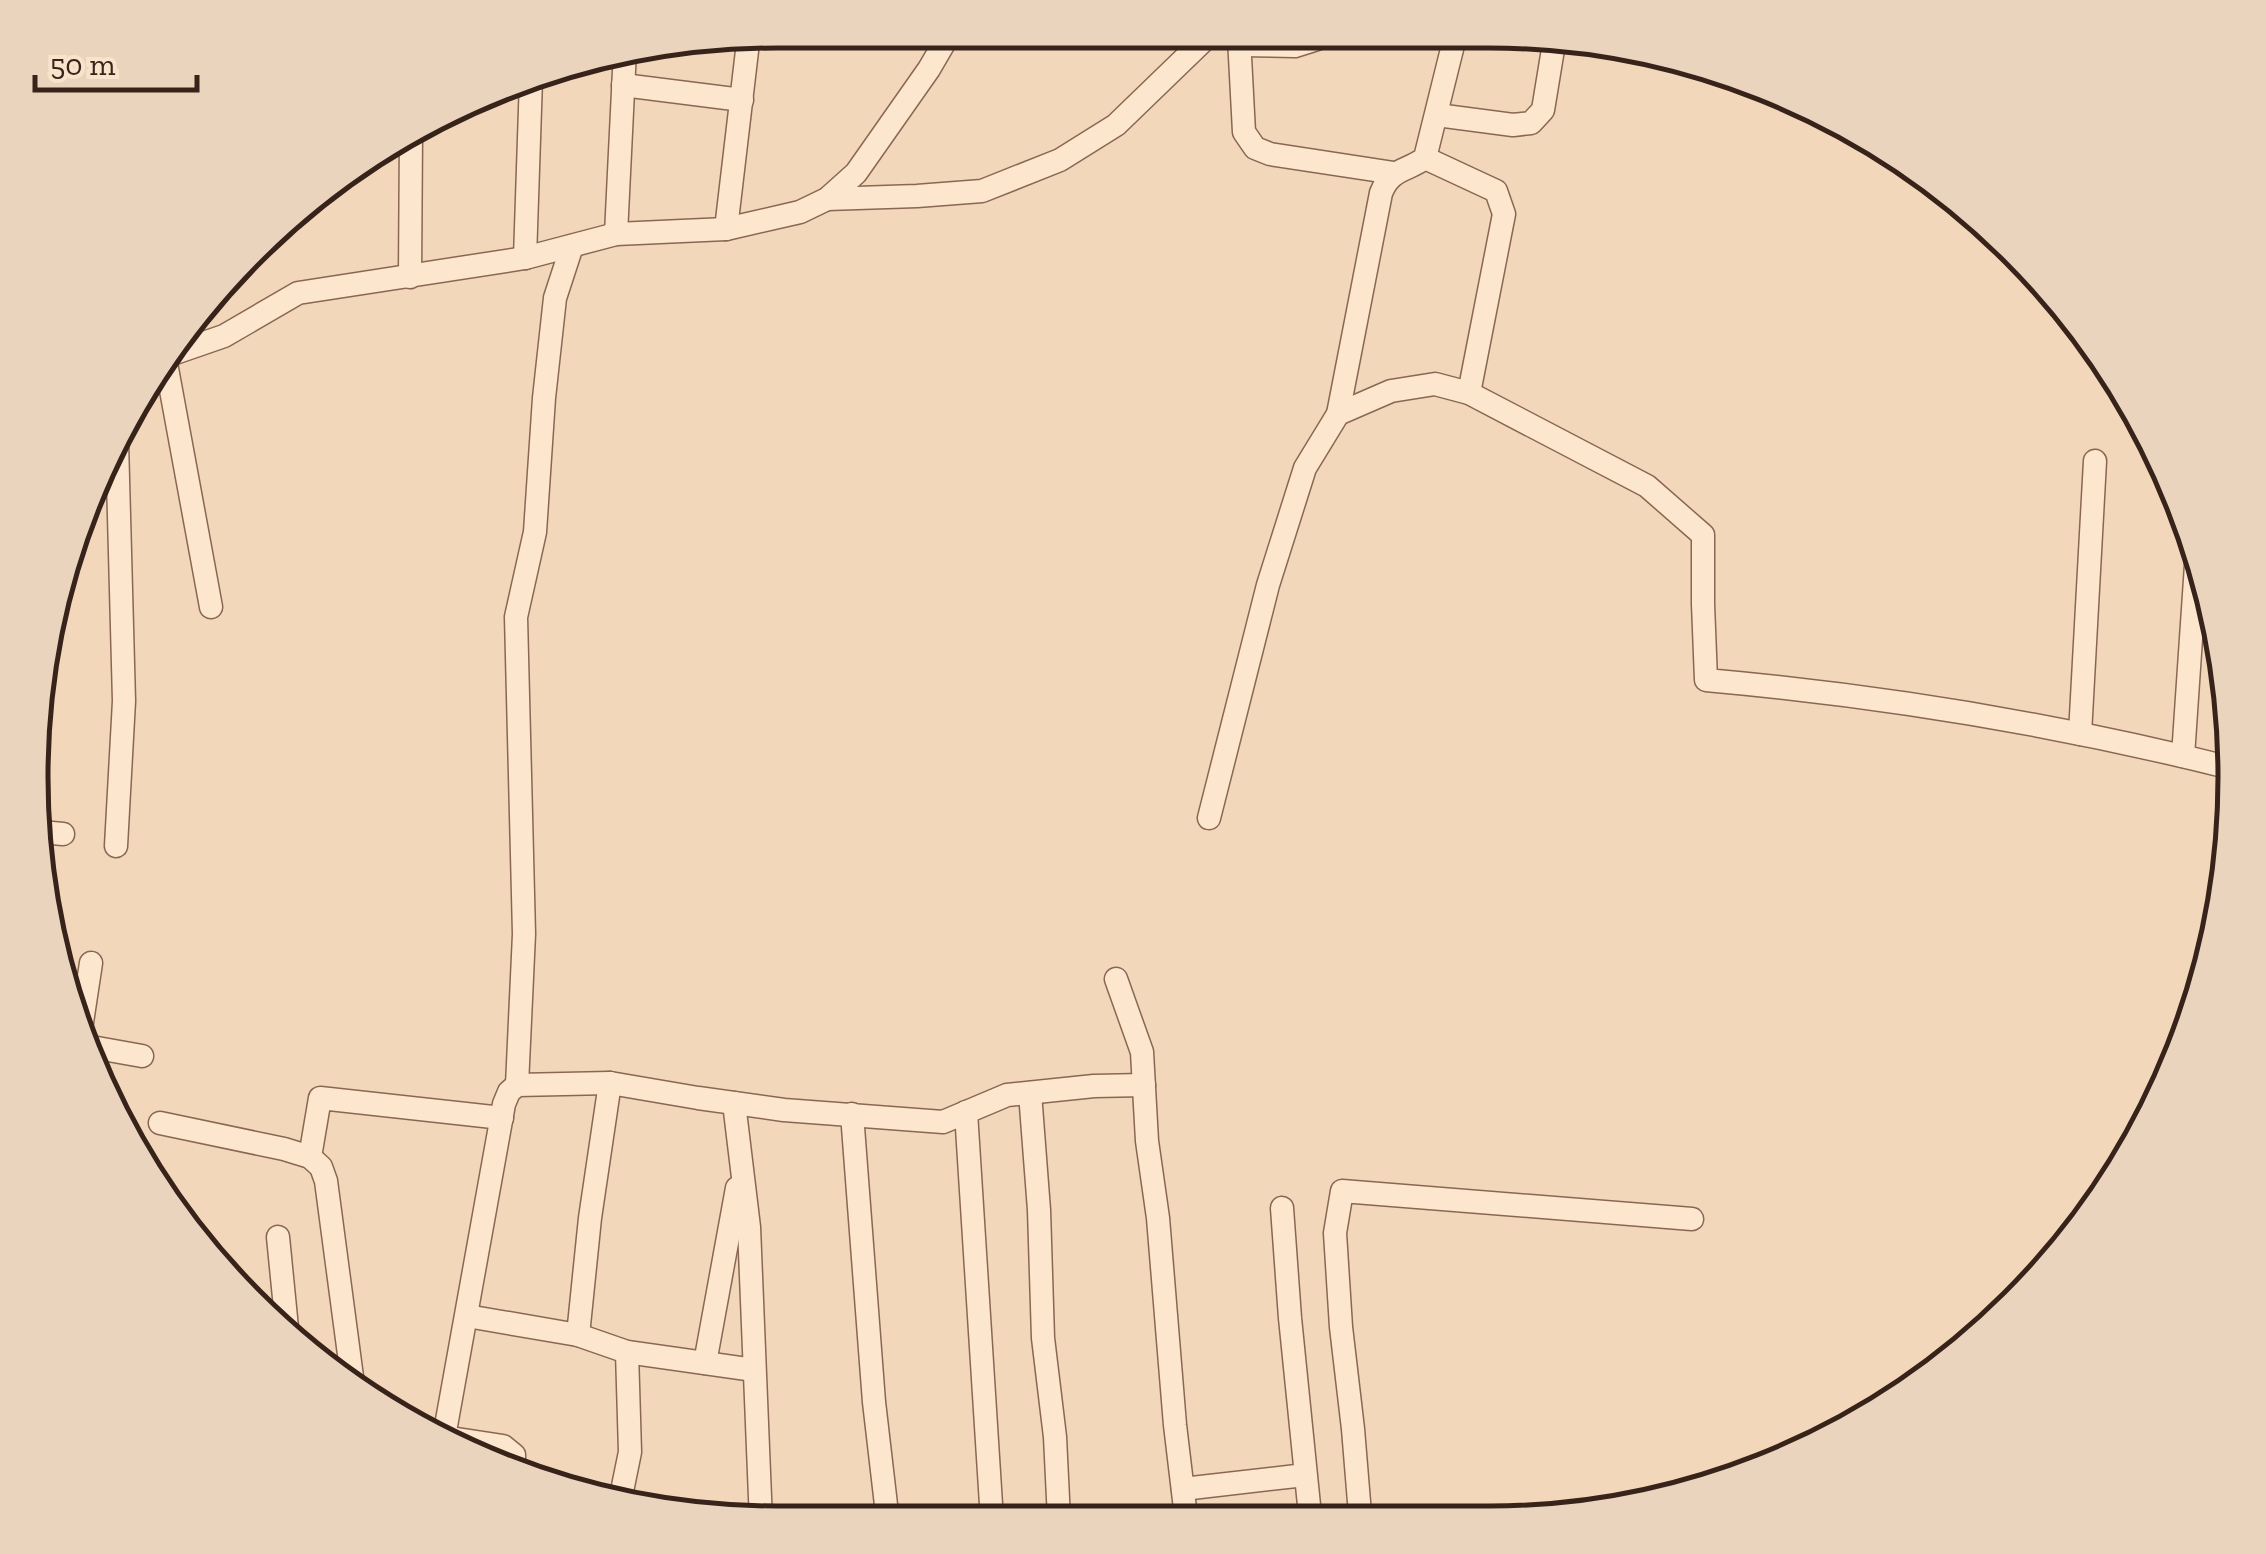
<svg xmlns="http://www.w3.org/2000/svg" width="2266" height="1554" font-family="'Zilla Slab',serif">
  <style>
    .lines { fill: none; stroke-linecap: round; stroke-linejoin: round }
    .minor-casing { stroke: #8a6753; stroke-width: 25 }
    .minor { stroke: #fce6ce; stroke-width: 22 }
    .rim { fill: none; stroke: #38231a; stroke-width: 5 }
  </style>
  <rect width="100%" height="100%" fill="#f2d7ba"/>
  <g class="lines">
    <defs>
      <g id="minor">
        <path d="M1239 38 1244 132 1255 148 1270 154 1394 173"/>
        <path d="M1240 45 1295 46 1317 39"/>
        <path d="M623 85 742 100"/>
        <path d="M1437 115 1513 125 1531 123 1543 110 1554 43"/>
        <path d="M1425 158 1496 191 1504 214 1469 393"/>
        <path d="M827 199 917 196 982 191 1060 160 1116 125 1207 37"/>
        <path d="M726 229 749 34"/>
        <path d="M616 234 625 50"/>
        <path d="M525 258 531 79"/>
        <path d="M410 277 411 133"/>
        <path d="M172 354 224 336 298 293 525 258 616 234 726 229 800 212 827 199 856 173 929 69 950 33"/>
        <path d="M166 363 211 607"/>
        <path d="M1338 414 1381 193C1391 168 1406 172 1425 158L1454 41"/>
        <path d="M2080 734 2095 461"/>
        <path d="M2183 756 2197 550"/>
        <path d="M1209 818 1268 585 1305 468 1338 414 1391 391 1435 384 1469 393 1647 486 1703 535V604L1706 680C1884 696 2062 725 2235 769"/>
        <path d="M41 832 63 834"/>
        <path d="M116 846 124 701 117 442"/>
        <path d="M1116 979 1142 1052 1147 1141 1158 1218 1175 1425 1186 1517"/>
        <path d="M81 1029 91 963"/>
        <path d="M86 1046 142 1056"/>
        <path d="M517 1085 524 934 516 617 535 532 544 398 555 298 572 246"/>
        <path d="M1030 1093 1039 1210 1043 1338 1055 1437 1059 1519"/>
        <path d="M734 1103 749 1227 761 1522"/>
        <path d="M966 1112 992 1520"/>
        <path d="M852 1114 874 1402 888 1522"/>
        <path d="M160 1123 284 1149 310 1157 321 1167 326 1181 354 1392"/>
        <path d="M310 1157 320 1098 502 1118"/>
        <path d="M1282 1208 1290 1318 1310 1515"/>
        <path d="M278 1237 288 1338"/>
        <path d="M467 1316 578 1335 627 1352 754 1370"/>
        <path d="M578 1335 590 1218 610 1083"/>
        <path d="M705 1363 737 1188"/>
        <path d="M514 1474V1455L503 1446 444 1437 504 1104 509 1092 517 1085 610 1083 698 1098 784 1110 943 1122 1007 1095 1094 1086 1144 1085"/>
        <path d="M1183 1489 1305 1475"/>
        <path d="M619 1506 630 1452 627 1352"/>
        <path d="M1360 1514 1353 1429 1341 1327 1335 1233 1342 1191 1692 1219"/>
      </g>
    </defs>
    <use href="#minor" class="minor-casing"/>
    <use href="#minor" class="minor"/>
  </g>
  <path d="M0 0H2266V1554H0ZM777 48H1489A729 729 0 0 1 2218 777V777A729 729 0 0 1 1489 1506H777A729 729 0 0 1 48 777V777A729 729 0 0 1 777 48Z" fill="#ead4bd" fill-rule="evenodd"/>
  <path class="rim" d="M777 48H1489A729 729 0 0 1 2218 777V777A729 729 0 0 1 1489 1506H777A729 729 0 0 1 48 777V777A729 729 0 0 1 777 48Z"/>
  <path d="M35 75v15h162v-15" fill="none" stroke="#38231a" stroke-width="5"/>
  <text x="50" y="75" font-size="30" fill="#38231a" stroke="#f9e3cb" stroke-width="8" paint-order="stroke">50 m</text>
</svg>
